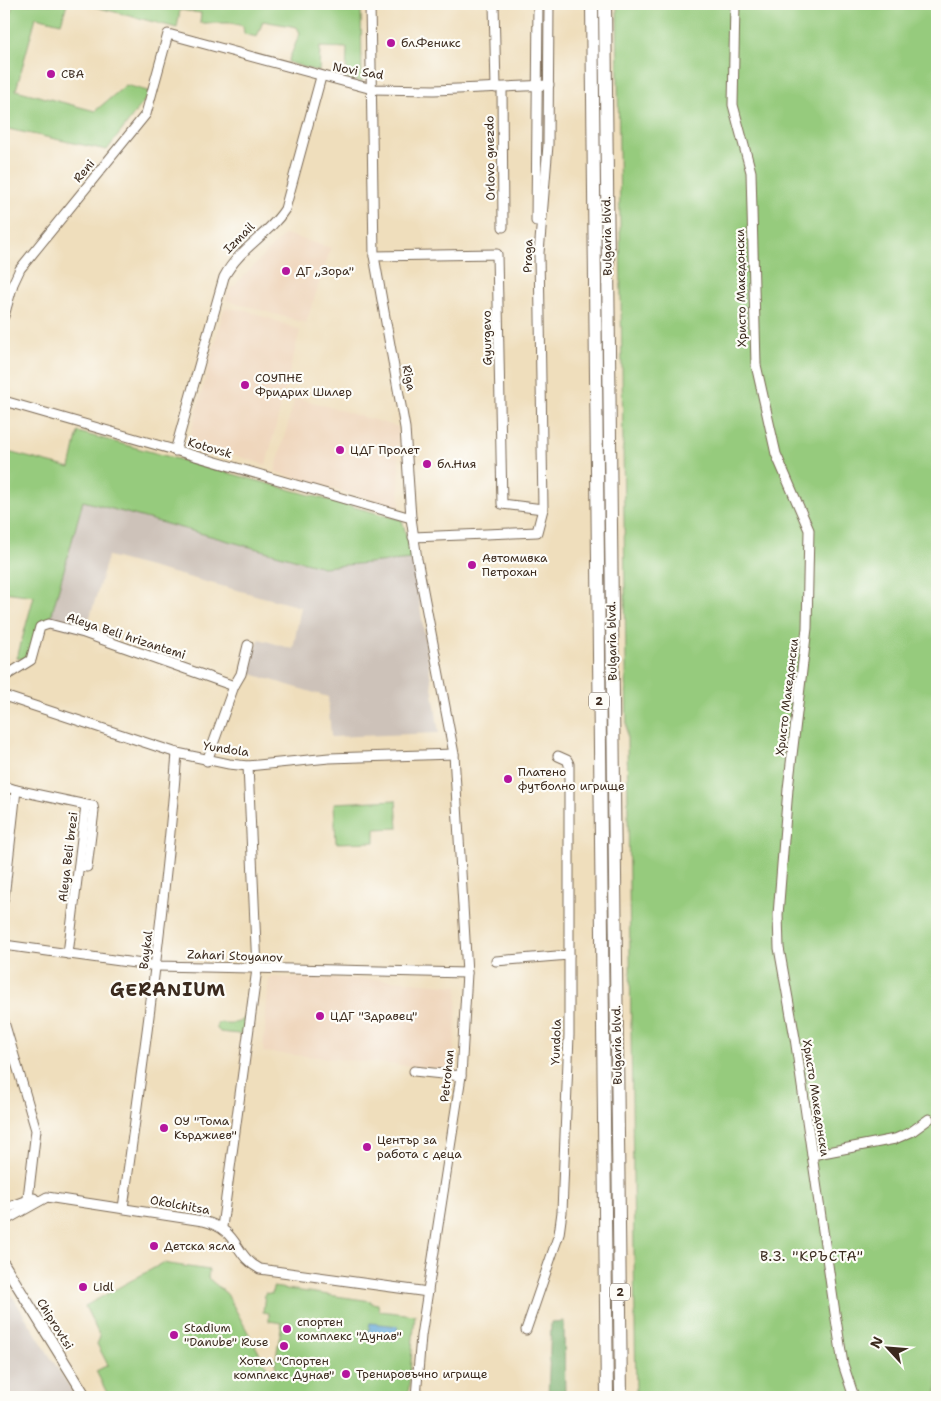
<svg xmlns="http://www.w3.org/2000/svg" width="941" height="1401" font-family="'Shantell Sans',sans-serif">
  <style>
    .built { fill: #efd6bc }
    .industrial { fill: #cdc2b9 }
    .green { fill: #96cb7d; stroke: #687a4e }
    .forest { fill: #78af6c; stroke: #5a6c45 }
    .water { fill: #64a9da; stroke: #506a7c }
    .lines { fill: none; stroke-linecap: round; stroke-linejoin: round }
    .minor-casing { stroke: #7a6955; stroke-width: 11 }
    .major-casing { stroke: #7a6955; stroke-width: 12 }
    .highway-casing { stroke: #7a6955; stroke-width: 14 }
    .minor { stroke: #fff; stroke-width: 9 }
    .major { stroke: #fff; stroke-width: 10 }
    .highway { stroke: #fff; stroke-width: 12 }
    .poi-dot { fill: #b5179e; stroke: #fdfcf7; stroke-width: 2 }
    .labels { text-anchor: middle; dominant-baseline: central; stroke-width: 4.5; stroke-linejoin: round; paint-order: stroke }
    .shield { fill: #fdfcf7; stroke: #75695f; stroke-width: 1 }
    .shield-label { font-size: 11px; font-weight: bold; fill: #3b2a1e }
    .poi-label { font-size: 12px; fill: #3b2a1e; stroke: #fdfcf7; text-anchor: start }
    .street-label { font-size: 12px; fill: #3b2a1e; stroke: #fdfcf7 }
    .neighbourhood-label { font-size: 14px; letter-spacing: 1px; fill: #3b2a1e; stroke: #fdfcf7 }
    .district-label { font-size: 18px; font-weight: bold; letter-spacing: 1px; fill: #3b2a1e; stroke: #fdfcf7 }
  </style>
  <rect width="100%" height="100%" fill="#fdfcf7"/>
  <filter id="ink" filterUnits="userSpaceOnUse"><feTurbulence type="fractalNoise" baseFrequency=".02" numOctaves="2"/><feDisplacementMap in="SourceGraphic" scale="10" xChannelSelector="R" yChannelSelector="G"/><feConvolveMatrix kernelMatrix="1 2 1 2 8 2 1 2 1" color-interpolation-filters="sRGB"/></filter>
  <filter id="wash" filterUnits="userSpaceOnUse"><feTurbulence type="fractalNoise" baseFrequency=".0096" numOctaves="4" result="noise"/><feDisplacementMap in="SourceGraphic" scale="20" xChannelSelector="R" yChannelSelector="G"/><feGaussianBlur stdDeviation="1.12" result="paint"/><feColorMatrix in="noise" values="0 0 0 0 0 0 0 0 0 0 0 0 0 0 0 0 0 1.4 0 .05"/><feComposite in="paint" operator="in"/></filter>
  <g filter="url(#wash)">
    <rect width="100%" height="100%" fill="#efdebc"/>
    <g class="built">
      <path d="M285 234 331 248 306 323 226 300 227 293Z"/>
      <path d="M224 308 246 310 300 330 266 465 189 440Z"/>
      <path d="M295 397 398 427 400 508 275 472Z"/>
      <path d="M269 977 378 979 458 986 453 1070 263 1052Z"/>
    </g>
    <g class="industrial">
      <path d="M83 501 323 567 413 559 439 733 331 737 328 697 248 673 259 639 293 649 301 607 108 556 85 634 49 624Z"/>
      <path d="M4 1283 53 1361 76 1397H4Z"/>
    </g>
    <g class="green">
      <path d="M13 4H67L61 23 36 17 16 90 95 111 126 85 151 92 107 150 8 129 4 141V37Z"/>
      <path d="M84 4H361L362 82 346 79 347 48 320 47 319 72 288 62 300 33 297 27 263 21 257 37 244 34 243 26 231 23H200L201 13 180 10 177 28Z"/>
      <path d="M617 4H937V1397H636Z"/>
      <path d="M78 432 402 520 413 559 323 567 83 501 49 624 40 628 31 660 17 658 34 596 4 592V451L70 468Z"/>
      <path d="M396 800 398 828 375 829V842L336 843 334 803Z"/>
      <path d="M245 1014 250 1015 248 1035 220 1032 217 1029V1023C228 1022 241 1027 245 1014Z"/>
      <path d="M163 1263 209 1270 208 1278 227 1294 268 1369 276 1370 275 1363 282 1323 269 1321V1313L263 1312 265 1293 272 1294 273 1287 371 1301V1303L378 1304 379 1311 415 1315 408 1397H109L96 1371 108 1365 97 1344 100 1337 85 1306Z"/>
    </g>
    <path class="forest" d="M564 1321 565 1397H548L551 1322Z"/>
    <path class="water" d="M370 1323 398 1326 396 1340 368 1337Z"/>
  </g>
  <g filter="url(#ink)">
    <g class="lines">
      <defs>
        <g id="minor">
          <path d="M370 4 374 256 405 428 411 518 417 559 454 754 467 973 461 1076 421 1336 416 1397"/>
          <path d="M494 4 496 88"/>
          <path d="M735 4 733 105 751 172 756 365 776 454 809 530 807 628 788 789 778 915 779 948 795 1038 835 1313 843 1364 854 1397"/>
          <path d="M502 88 503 227"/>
          <path d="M536 221 538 4"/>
          <path d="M374 256 497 254 502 504 543 509"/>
          <path d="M4 316 13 284 20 269 146 114 168 34 372 89 434 90 549 85"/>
          <path d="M4 401 411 518"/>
          <path d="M175 451 224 277C240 247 269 235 285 209L321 77"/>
          <path d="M413 537 537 532 543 509 539 253 548 145 549 4"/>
          <path d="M7 675 31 660 40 627 49 624 84 633 234 686"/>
          <path d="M4 696 177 753 229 764 248 766 329 758 454 754"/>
          <path d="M207 761 234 686 241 674 248 645"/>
          <path d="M4 786 16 790 4 898"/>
          <path d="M16 790 86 805 68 954"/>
          <path d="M79 866 87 867 94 811 93 806 86 805"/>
          <path d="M4 945 157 966 467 973"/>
          <path d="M496 961 569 955"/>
          <path d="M4 1022 36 1130 28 1198"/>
          <path d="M414 1071 461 1076"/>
          <path d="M812 1155 895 1139 911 1132 929 1119"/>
          <path d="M123 1208C144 1057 165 906 177 753"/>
          <path d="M4 1209 34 1198"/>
          <path d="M4 1221 47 1197 203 1221C240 1230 233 1255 260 1269L428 1292"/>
          <path d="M222 1227 257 969 248 766"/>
          <path d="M526 1330 559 1234 562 1212 569 1035V764L567 760 558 756"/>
        </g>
        <path id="major" d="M4 1264 86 1397"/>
        <g id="highway">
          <path d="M592 4 607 1397"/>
          <path d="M605 4 621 1397"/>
        </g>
      </defs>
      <use href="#minor" class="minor-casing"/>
      <use href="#major" class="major-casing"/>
      <use href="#highway" class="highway-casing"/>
      <use href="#minor" class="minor"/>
      <use href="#major" class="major"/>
      <use href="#highway" class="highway"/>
    </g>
  </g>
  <g class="poi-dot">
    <circle cx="391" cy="43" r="5"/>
    <circle cx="51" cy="74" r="5"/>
    <circle cx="286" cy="271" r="5"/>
    <circle cx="245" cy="385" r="5"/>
    <circle cx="340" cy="450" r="5"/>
    <circle cx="427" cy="464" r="5"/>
    <circle cx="472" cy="565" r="5"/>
    <circle cx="508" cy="779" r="5"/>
    <circle cx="320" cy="1016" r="5"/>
    <circle cx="164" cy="1128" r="5"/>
    <circle cx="367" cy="1147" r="5"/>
    <circle cx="154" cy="1246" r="5"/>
    <circle cx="83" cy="1287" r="5"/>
    <circle cx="287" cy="1329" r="5"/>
    <circle cx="174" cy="1335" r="5"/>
    <circle cx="284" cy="1346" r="5"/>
    <circle cx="346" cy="1374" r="5"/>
  </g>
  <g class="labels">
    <g class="shield">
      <rect x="589" y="692.5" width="20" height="17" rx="4"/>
      <rect x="610" y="1283.5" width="20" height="17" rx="4"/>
    </g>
    <g class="shield-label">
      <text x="599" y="701">2</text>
      <text x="620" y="1292">2</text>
    </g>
    <g class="poi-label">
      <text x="401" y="43">бл.Феникс</text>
      <text x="61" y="74">CBA</text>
      <text x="296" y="271">ДГ „Зора"</text>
      <text x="255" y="378">СОУПНЕ<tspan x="255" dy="14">Фридрих Шилер</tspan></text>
      <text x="350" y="450">ЦДГ Пролет</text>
      <text x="437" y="464">бл.Ния</text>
      <text x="482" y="558">Автомивка<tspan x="482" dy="14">Петрохан</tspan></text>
      <text x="518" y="772">Платено<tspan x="518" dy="14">футболно игрище</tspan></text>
      <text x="330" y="1016">ЦДГ "Здравец"</text>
      <text x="174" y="1121">ОУ "Тома<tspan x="174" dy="14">Кърджиев"</tspan></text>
      <text x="377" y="1140">Център за<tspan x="377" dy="14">работа с деца</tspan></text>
      <text x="164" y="1246">Детска ясла</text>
      <text x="93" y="1287">Lidl</text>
      <text x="297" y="1322">спортен<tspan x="297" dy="14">комплекс "Дунав"</tspan></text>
      <text x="184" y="1328">Stadium<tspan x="184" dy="14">"Danube" Ruse</tspan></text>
      <text x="284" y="1361" text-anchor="middle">Хотел "Спортен<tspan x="284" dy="14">комплекс Дунав"</tspan></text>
      <text x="356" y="1374">Тренировъчно игрище</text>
    </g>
    <g class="street-label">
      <text transform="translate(358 71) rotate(10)">Novi Sad</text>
      <text transform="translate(490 158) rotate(-91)">Orlovo gnezdo</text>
      <text transform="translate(84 171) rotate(-50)">Reni</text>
      <text transform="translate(607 236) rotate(-91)">Bulgaria blvd.</text>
      <text transform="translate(239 238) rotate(-45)">Izmail</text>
      <text transform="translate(528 256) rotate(-88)">Praga</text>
      <text transform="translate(741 288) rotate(-91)">Христо Македонски</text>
      <text transform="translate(487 338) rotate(-91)">Gyurgevo</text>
      <text transform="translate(409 378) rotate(79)">Riga</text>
      <text transform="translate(210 448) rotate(16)">Kotovsk</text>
      <text transform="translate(126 636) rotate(18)">Aleya Beli hrizantemi</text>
      <text transform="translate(612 641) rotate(-91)">Bulgaria blvd.</text>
      <text transform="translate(787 697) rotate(-83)">Христо Македонски</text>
      <text transform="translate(226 749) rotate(8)">Yundola</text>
      <text transform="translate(68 857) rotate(-83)">Aleya Beli brezi</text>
      <text transform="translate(146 950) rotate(-83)">Baykal</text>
      <text transform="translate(235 956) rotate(2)">Zahari Stoyanov</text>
      <text transform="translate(556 1042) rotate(-88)">Yundola</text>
      <text transform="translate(617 1045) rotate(-91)">Bulgaria blvd.</text>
      <text transform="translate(447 1076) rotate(-84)">Petrohan</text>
      <text transform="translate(816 1098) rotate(81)">Христо Македонски</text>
      <text transform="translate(180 1205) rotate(10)">Okolchitsa</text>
      <text transform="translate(55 1324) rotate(58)">Chiprovtsi</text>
    </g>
    <g class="neighbourhood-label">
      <text x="812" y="1256">В.З. "КРЪСТА"</text>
    </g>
    <g class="district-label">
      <text x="168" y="990">GERANIUM</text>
    </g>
  </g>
  <rect width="941" height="1401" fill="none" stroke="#fdfcf7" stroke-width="20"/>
  <g transform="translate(888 1348) rotate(296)" stroke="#fdfcf7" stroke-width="4" paint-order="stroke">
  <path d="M0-4L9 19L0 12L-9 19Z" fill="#3b2a1e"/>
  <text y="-8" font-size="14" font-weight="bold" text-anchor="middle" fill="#3b2a1e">N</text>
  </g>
</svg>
